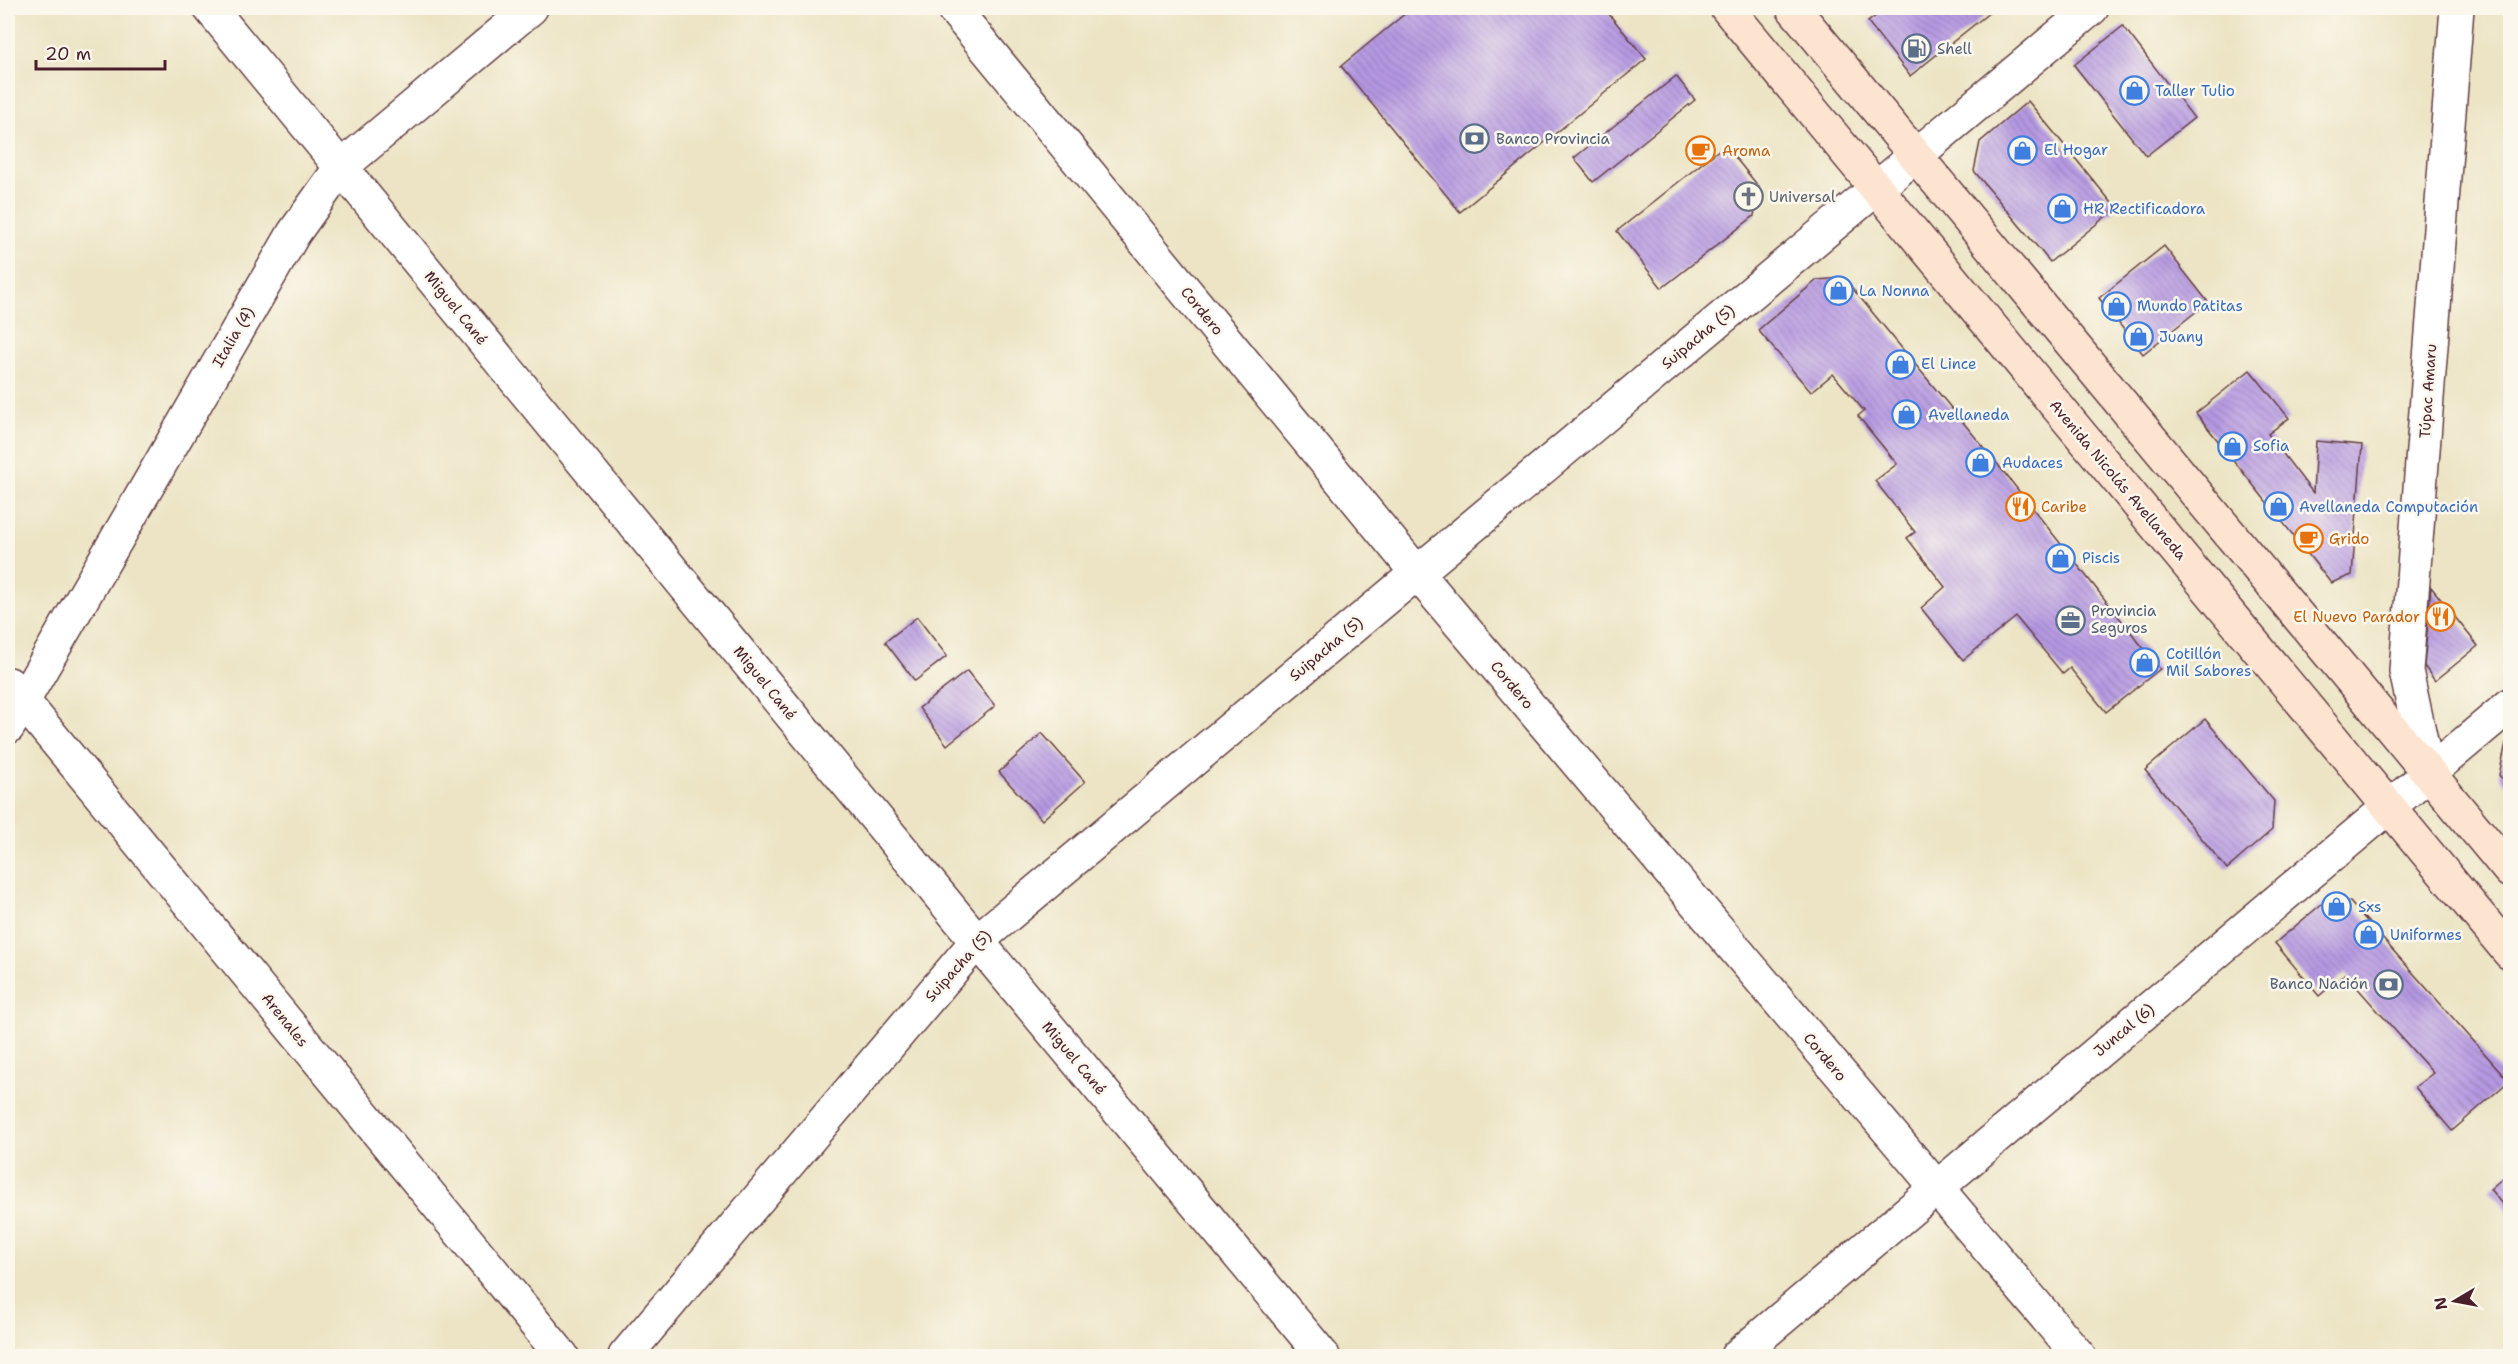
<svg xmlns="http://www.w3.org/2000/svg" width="2518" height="1364" font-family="'Shantell Sans',sans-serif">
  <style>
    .building { fill: url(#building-back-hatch) }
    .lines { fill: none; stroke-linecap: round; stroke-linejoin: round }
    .minor-casing { stroke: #623d42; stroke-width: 36 }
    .secondary-casing { stroke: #623d42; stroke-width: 36 }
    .minor { stroke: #fff; stroke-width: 33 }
    .secondary { stroke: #fde4d1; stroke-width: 33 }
    .labels { text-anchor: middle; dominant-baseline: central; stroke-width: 5; stroke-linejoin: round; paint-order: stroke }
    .service-label { font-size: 15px; fill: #4e5e75; stroke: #fbf7ec; text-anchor: start }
    .shop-label { font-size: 15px; fill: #366cbe; stroke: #fbf7ec; text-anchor: start }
    .food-label { font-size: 15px; fill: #c56008; stroke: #fbf7ec; text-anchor: start }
    .worship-label { font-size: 15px; fill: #5b616d; stroke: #fbf7ec; text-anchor: start }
    .street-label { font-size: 15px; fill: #4a1f2b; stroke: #fbf7ec }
  </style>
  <defs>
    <pattern id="building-back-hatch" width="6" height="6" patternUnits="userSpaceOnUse" patternTransform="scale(1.5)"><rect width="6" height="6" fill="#b699e3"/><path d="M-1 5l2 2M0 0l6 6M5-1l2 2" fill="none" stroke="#967cb8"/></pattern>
  </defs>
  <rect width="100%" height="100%" fill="#fbf7ec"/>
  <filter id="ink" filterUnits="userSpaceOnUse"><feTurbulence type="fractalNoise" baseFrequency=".0167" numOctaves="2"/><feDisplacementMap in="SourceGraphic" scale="12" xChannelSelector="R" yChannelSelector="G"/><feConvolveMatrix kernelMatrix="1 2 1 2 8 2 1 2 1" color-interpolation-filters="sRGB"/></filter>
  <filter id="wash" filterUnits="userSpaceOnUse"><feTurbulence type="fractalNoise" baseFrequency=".008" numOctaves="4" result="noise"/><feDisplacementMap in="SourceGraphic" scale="24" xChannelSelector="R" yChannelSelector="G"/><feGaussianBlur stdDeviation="1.35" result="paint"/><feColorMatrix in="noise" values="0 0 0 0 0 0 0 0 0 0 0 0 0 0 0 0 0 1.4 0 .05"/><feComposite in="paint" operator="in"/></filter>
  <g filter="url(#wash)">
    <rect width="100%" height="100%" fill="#ece4c4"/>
    <g id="blocks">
      <g class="building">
        <path d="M1412 8H1604L1646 59 1460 212 1341 66Z"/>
        <path d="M1886 8H1995L1910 76 1868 22Z"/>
        <path d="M2123 26 2194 118 2146 156 2074 65Z"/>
        <path d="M1676 76 1695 100 1593 182 1574 158Z"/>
        <path d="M2028 101 2116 208 2050 262 1974 171 1980 142Z"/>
        <path d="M1725 145 1759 187 1754 216 1662 288 1617 231Z"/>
        <path d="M2164 246 2208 302 2143 354 2099 298Z"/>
        <path d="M1844 278 1999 466 2160 669 2106 712 2070 668 2063 674 2016 617 1963 660 1921 608 1945 587 1907 538 1915 532 1875 481 1897 464 1858 416 1864 411 1833 374 1811 392 1758 330 1817 280Z"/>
        <path d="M2250 370 2289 418 2268 434 2313 493 2316 441 2362 445 2352 575 2331 583 2196 413Z"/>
        <path d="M2431 587 2478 646 2435 681 2424 666Z"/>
        <path d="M917 617 947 656 915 681 885 642Z"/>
        <path d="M967 671 995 706 947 745 919 708Z"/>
        <path d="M2205 719 2274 801 2272 830 2227 869 2145 770Z"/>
        <path d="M1042 733 1085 782 1042 820 999 772Z"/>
        <path d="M2510 740V789L2499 775 2506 743Z"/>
        <path d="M2330 897 2350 902 2509 1081 2452 1131 2415 1087 2433 1073 2345 974 2319 996 2275 943Z"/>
        <path d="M2510 1172V1214L2490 1189Z"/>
      </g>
    </g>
  </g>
  <g filter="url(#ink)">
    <use href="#blocks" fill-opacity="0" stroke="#623d42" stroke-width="1.5"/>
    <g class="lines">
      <defs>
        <g id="minor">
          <path d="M210 8 977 941 1323 1356"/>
          <path d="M953 8 1417 573 2079 1356"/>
          <path d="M9 684 562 1356"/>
          <path d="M8 727 294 233 341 167 531 8"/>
          <path d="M2428 773 2406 671 2457 8"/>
          <path d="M625 1356 977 941 2092 8"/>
          <path d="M1737 1356 2510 705"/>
        </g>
        <g id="secondary">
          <path d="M1727 8 2510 953"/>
          <path d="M1793 8 2510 871"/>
        </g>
      </defs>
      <use href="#minor" class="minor-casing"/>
      <use href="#secondary" class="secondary-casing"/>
      <use href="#minor" class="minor"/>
      <use href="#secondary" class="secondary"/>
    </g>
  </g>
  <defs>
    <symbol id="fuel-ring" viewBox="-11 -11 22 22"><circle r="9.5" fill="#fbf7ec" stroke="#5c6f8a" stroke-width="1.5"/><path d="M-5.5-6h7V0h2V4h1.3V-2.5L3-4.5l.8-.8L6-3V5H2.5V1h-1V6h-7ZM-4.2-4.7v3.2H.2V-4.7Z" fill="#5c6f8a"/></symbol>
    <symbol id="shop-ring" viewBox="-11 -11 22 22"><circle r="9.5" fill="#fbf7ec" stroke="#3f7fe0" stroke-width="1.5"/><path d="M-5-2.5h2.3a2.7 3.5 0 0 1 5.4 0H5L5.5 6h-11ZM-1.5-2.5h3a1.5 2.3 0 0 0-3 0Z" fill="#3f7fe0"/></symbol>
    <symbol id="bank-ring" viewBox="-11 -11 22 22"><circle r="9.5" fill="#fbf7ec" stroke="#5c6f8a" stroke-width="1.5"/><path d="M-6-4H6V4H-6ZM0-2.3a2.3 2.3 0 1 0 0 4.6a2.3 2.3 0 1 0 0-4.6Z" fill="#5c6f8a"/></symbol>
    <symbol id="cafe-ring" viewBox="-11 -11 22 22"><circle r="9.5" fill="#fbf7ec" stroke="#e8710a" stroke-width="1.5"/><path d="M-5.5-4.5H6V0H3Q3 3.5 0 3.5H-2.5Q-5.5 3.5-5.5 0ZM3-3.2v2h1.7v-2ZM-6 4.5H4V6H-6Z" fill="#e8710a"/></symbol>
    <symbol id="church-ring" viewBox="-11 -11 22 22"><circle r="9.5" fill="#fbf7ec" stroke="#6b7280" stroke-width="1.5"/><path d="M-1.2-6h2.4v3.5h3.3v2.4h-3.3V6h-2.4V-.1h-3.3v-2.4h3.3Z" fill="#6b7280"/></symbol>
    <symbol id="restaurant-ring" viewBox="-11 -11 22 22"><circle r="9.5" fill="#fbf7ec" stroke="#e8710a" stroke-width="1.5"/><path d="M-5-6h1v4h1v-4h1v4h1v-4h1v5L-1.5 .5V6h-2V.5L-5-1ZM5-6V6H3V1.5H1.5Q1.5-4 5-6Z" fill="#e8710a"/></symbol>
    <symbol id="office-ring" viewBox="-11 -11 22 22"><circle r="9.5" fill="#fbf7ec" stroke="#5c6f8a" stroke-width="1.5"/><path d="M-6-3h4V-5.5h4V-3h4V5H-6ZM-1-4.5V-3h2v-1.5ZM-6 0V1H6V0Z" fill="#5c6f8a"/></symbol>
  </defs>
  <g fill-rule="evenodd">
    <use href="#fuel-ring" x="1900" y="32" width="33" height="33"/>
    <use href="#shop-ring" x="2118" y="74" width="33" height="33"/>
    <use href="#bank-ring" x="1458" y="122" width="33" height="33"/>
    <use href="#shop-ring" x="2006" y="134" width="33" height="33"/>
    <use href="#cafe-ring" x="1684" y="134" width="33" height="33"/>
    <use href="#church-ring" x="1732" y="180" width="33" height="33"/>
    <use href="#shop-ring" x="2046" y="192" width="33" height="33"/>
    <use href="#shop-ring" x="1822" y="274" width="33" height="33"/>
    <use href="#shop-ring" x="2100" y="290" width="33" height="33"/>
    <use href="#shop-ring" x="2122" y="320" width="33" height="33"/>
    <use href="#shop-ring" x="1884" y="348" width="33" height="33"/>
    <use href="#shop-ring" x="1890" y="398" width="33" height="33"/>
    <use href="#shop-ring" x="2216" y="430" width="33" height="33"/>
    <use href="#shop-ring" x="1964" y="446" width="33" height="33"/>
    <use href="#restaurant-ring" x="2004" y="490" width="33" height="33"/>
    <use href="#shop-ring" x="2262" y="490" width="33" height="33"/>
    <use href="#cafe-ring" x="2292" y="522" width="33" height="33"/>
    <use href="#shop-ring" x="2044" y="542" width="33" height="33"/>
    <use href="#restaurant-ring" x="2424" y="600" width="33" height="33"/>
    <use href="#office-ring" x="2054" y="604" width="33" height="33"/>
    <use href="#shop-ring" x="2128" y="646" width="33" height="33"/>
    <use href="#shop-ring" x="2320" y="890" width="33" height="33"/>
    <use href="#shop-ring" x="2352" y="918" width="33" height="33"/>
    <use href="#bank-ring" x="2372" y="968" width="33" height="33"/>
  </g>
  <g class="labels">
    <g class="service-label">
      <text x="1937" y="49">Shell</text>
      <text x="1496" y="139">Banco Provincia</text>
      <text x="2091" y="611">Provincia<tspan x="2091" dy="17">Seguros</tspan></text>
      <text x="2368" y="984" text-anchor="end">Banco Nación</text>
    </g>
    <g class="shop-label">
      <text x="2155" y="91">Taller Tulio</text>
      <text x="2044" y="150">El Hogar</text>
      <text x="2083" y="209">HR Rectificadora</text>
      <text x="1859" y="291">La Nonna</text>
      <text x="2137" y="306">Mundo Patitas</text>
      <text x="2159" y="337">Juany</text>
      <text x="1921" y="364">El Lince</text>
      <text x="1928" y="415">Avellaneda</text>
      <text x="2253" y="446">Sofia</text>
      <text x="2002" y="463">Audaces</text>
      <text x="2299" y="507">Avellaneda Computación</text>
      <text x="2082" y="558">Piscis</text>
      <text x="2166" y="654">Cotillón<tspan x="2166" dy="17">Mil Sabores</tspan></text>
      <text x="2358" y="907">Sxs</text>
      <text x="2390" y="935">Uniformes</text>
    </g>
    <g class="food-label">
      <text x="1722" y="151">Aroma</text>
      <text x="2041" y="507">Caribe</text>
      <text x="2329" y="539">Grido</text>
      <text x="2420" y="617" text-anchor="end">El Nuevo Parador</text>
    </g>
    <g class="worship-label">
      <text x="1769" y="197">Universal</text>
    </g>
    <g class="street-label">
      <text transform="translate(456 308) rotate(51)">Miguel Cané</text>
      <text transform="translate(1202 311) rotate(51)">Cordero</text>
      <text transform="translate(233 337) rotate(-60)">Italia (4)</text>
      <text transform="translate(1698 337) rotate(-40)">Suipacha (5)</text>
      <text transform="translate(2428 391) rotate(-86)">Túpac Amaru</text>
      <text transform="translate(2118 480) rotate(50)">Avenida Nicolás Avellaneda</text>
      <text transform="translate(1326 649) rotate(-40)">Suipacha (5)</text>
      <text transform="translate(765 683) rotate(51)">Miguel Cané</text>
      <text transform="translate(1512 685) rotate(50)">Cordero</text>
      <text transform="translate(958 966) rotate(-48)">Suipacha (5)</text>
      <text transform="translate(285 1020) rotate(51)">Arenales</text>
      <text transform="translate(2124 1030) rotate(-40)">Juncal (6)</text>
      <text transform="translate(1825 1057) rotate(50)">Cordero</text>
      <text transform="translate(1074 1058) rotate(50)">Miguel Cané</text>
    </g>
  </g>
  <rect width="2518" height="1364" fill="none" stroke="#fbf7ec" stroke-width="30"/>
  <g transform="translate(2455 1301) rotate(260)" stroke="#fbf7ec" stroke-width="4.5" paint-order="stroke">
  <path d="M0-4.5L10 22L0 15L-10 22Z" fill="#4a1f2b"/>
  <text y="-9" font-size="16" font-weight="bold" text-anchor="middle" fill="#4a1f2b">N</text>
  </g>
  <path d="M36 60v9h129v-9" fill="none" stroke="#4a1f2b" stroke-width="3"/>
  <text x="45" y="60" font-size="18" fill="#4a1f2b" stroke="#fbf7ec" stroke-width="4.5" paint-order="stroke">20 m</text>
</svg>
